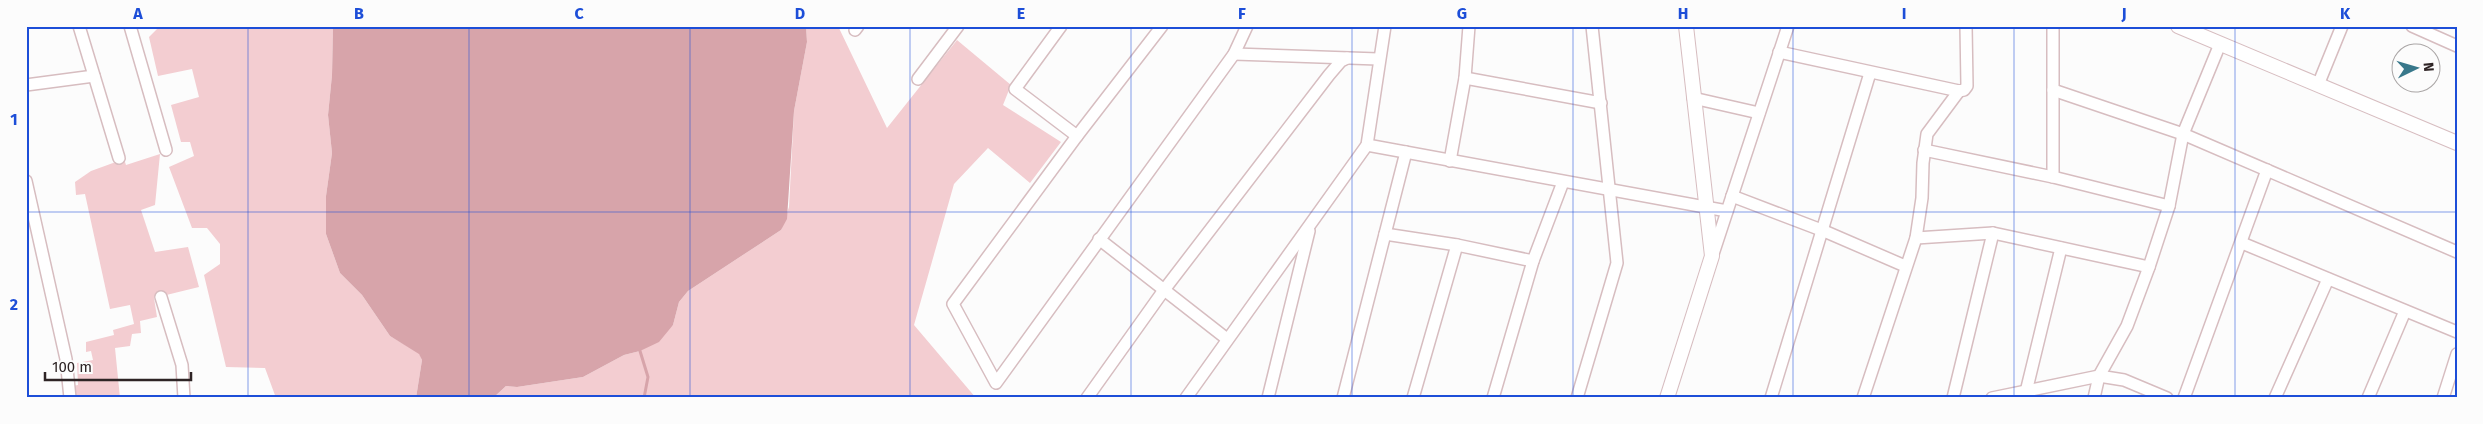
<svg xmlns="http://www.w3.org/2000/svg" width="2483" height="424" font-family="'Fira Sans',sans-serif">
  <style>
    .green { fill: #f3cdd1 }
    .water { fill: #d7a4aa }
    .lines { fill: none; stroke-linecap: round; stroke-linejoin: round }
    .stream { stroke: #d7a4aa; stroke-width: 3 }
    .minor-casing { stroke: #d7bdc0; stroke-width: 14 }
    .tertiary-casing { stroke: #d7bdc0; stroke-width: 16 }
    .minor { stroke: #fff; stroke-width: 11 }
    .tertiary { stroke: #fff; stroke-width: 14 }
    .grid { fill: none; stroke: #1d4ed8; stroke-width: 1; stroke-opacity: 0.55 }
    .neatline { fill: none; stroke: #1d4ed8; stroke-width: 2 }
    .grid-label { font-size: 16px; text-anchor: middle; font-weight: bold; fill: #1d4ed8 }
  </style>
  <rect width="100%" height="100%" fill="#fcfcfc"/>
  <g class="green">
    <path d="M160 26H333L332 75 328 115 332 153 326 196V234L340 273 362 295 390 336 419 353 422 360 416 398H276L265 368 226 367 204 275 220 264V244L207 228H192L169 167 194 156 190 142H181L171 105 199 97 192 69 158 76 149 37Z"/>
    <path d="M806 26H838L887 128 957 40 1011 85 1003 105 1061 142 1030 183 988 148 954 184 914 325 976 398H493L506 386 517 387 583 377 624 355 640 351 673 325 679 302 688 291 781 230 789 207 794 111 807 42Z"/>
    <path d="M160 154 155 205 141 210 155 252 188 247 199 287 154 298 157 317 140 321 141 333 132 334 130 346 115 348 120 398H73L72 386 78 385 77 363 93 360 91 351 86 352V342L114 335 113 330 134 324 130 305 110 309 85 194 76 195 75 182 91 171 124 159 126 165Z"/>
  </g>
  <path class="water" d="M333 26H806L807 42 794 111 787 219 781 230 688 291 679 302 673 325 659 342 640 351 624 355 583 377 517 387 506 386 493 398H416L422 360 419 354 390 336 362 295 340 273 326 234V196L332 153 328 115 332 75Z"/>
  <g class="lines">
    <path class="stream" d="M640 351 648 377 644 398"/>
    <defs>
      <g id="minor">
        <path d="M79 26 119 158"/>
        <path d="M130 26 166 150"/>
        <path d="M1061 26 1015 89 1077 136"/>
        <path d="M1162 26 1077 136 953 304 996 383 1234 54 1247 26"/>
        <path d="M2053 26V177"/>
        <path d="M2412 26 2457 46"/>
        <path d="M855 30 858 26"/>
        <path d="M1779 52 1959 91 1964 90 1967 86 1966 26"/>
        <path d="M1234 54 1378 59"/>
        <path d="M1465 78 1601 103"/>
        <path d="M918 79 958 26"/>
        <path d="M26 85 94 76"/>
        <path d="M2318 85 2342 26"/>
        <path d="M2053 90 2183 134 2457 252"/>
        <path d="M1693 98 1759 113"/>
        <path d="M1367 145 1727 211"/>
        <path d="M1924 150 2053 177 2169 206"/>
        <path d="M1450 161 1465 78 1469 26"/>
        <path d="M26 181 66 359 70 398"/>
        <path d="M1732 196 1824 231 1905 266"/>
        <path d="M1385 234 1457 245 1533 261"/>
        <path d="M1916 238 1993 233 2149 267"/>
        <path d="M1099 239 1227 339"/>
        <path d="M2242 243 2457 332"/>
        <path d="M1713 254 1788 26"/>
        <path d="M161 297 182 365 184 398"/>
        <path d="M2025 396 2061 248"/>
        <path d="M1087 398 1164 290 1329 75 1341 61 1347 58"/>
        <path d="M1186 398 1367 145 1385 26"/>
        <path d="M1268 398 1309 231"/>
        <path d="M1343 398 1406 152"/>
        <path d="M1413 398 1457 245"/>
        <path d="M1493 398 1533 261 1563 182"/>
        <path d="M1577 398 1617 263 1592 26"/>
        <path d="M1771 398 1870 73"/>
        <path d="M1863 398 1916 238 1922 198 1923 163 1927 134 1959 91"/>
        <path d="M1953 398 1993 233"/>
        <path d="M1992 398 2099 376 2124 380 2167 398"/>
        <path d="M2094 398 2099 376 2127 326 2149 267 2169 206 2183 134 2220 44"/>
        <path d="M2184 398 2267 170"/>
        <path d="M2275 398 2328 279"/>
        <path d="M2368 398 2405 311"/>
        <path d="M2443 398 2457 354"/>
      </g>
      <g id="tertiary">
        <path d="M2178 26 2457 143"/>
        <path d="M1667 398 1712 256 1686 26"/>
      </g>
    </defs>
    <use href="#minor" class="minor-casing"/>
    <use href="#tertiary" class="tertiary-casing"/>
    <use href="#minor" class="minor"/>
    <use href="#tertiary" class="tertiary"/>
  </g>
  <path class="grid" d="M248 26V398M469 26V398M690 26V398M910 26V398M1131 26V398M1352 26V398M1573 26V398M1793 26V398M2014 26V398M2235 26V398M26 212H2457"/>
  <rect width="2483" height="424" fill="none" stroke="#fcfcfc" stroke-width="55"/>
  <g transform="translate(2416 68) rotate(85)"><circle r="24" fill="#fcfcfc" stroke="#aaa6a6"/>
  <path d="M0-4L9 19L0 12L-9 19Z" fill="#38788b"/>
  <text y="-8" font-size="14" font-weight="bold" text-anchor="middle" fill="#2e2425">N</text>
  </g>
  <path d="M45 372v8h146v-8" fill="none" stroke="#2e2425" stroke-width="2.5"/>
  <text x="52" y="372" font-size="15" fill="#2e2425" stroke="#fcfcfc" stroke-width="4" paint-order="stroke">100 m</text>
  <rect x="28" y="28" width="2428" height="368" class="neatline"/>
  <g class="grid-label">
    <text x="138" y="19">A</text>
    <text x="359" y="19">B</text>
    <text x="579" y="19">C</text>
    <text x="800" y="19">D</text>
    <text x="1021" y="19">E</text>
    <text x="1242" y="19">F</text>
    <text x="1462" y="19">G</text>
    <text x="1683" y="19">H</text>
    <text x="1904" y="19">I</text>
    <text x="2124" y="19">J</text>
    <text x="2345" y="19">K</text>
    <text x="14" y="125">1</text>
    <text x="14" y="310">2</text>
  </g>
</svg>
